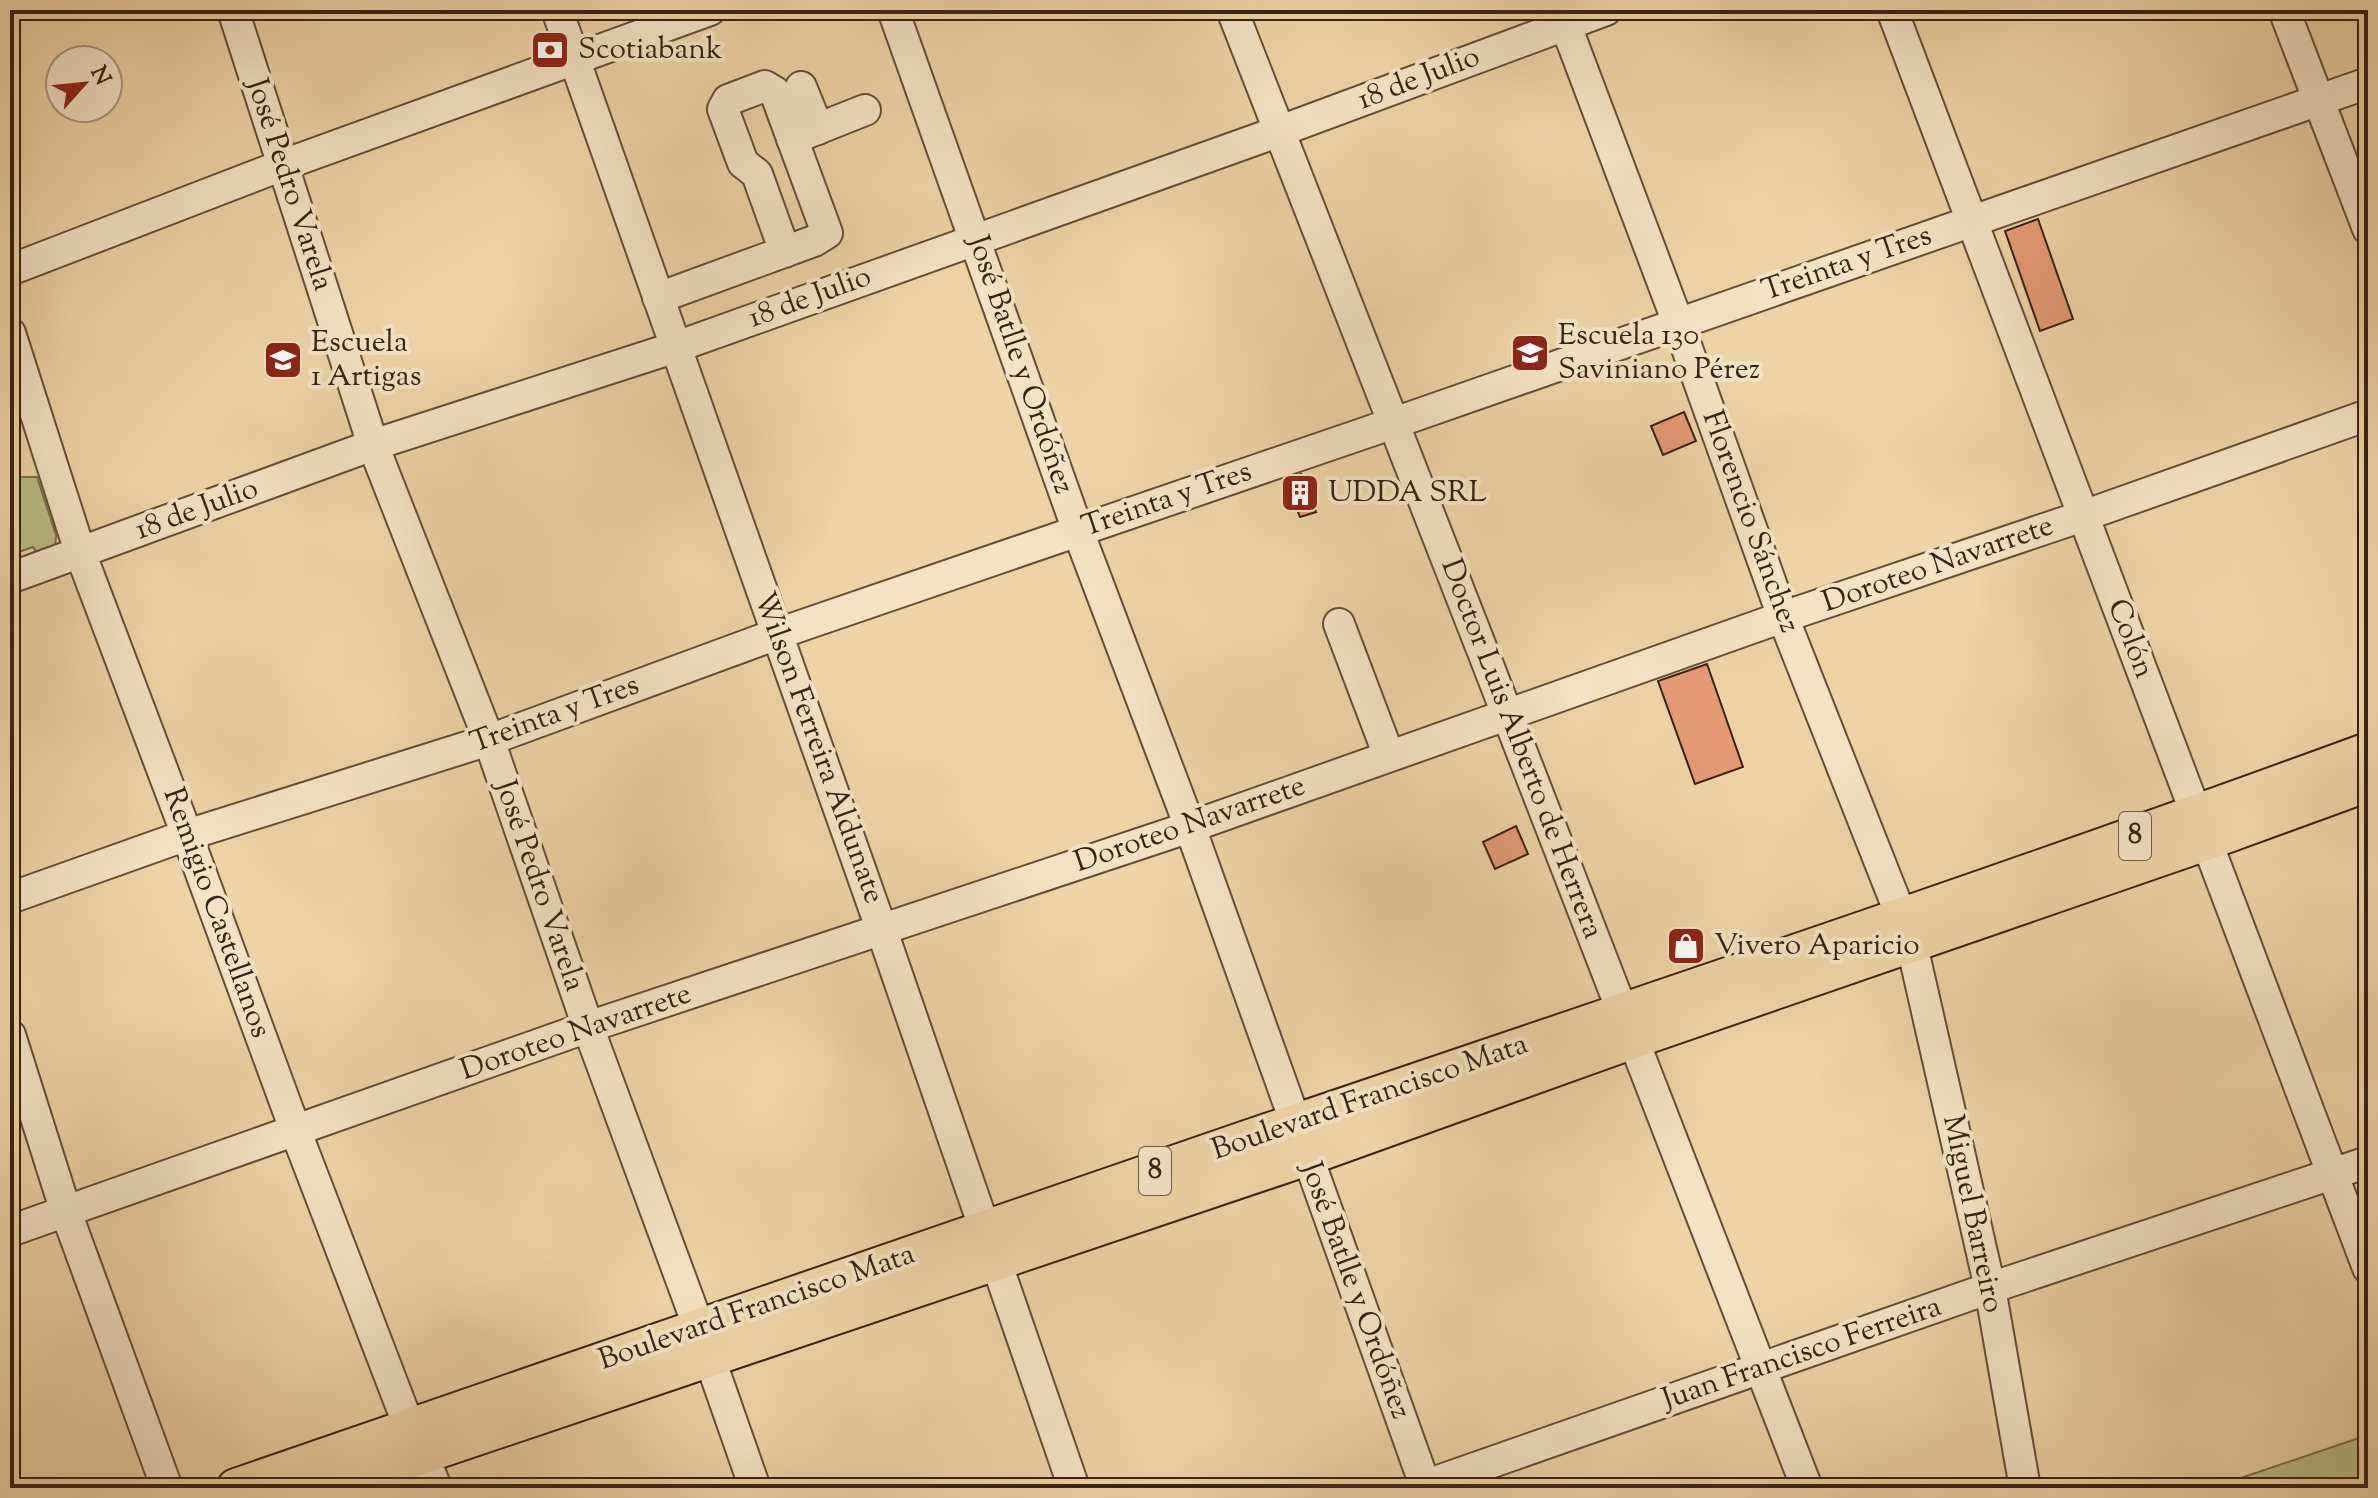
<svg xmlns="http://www.w3.org/2000/svg" width="2378" height="1498" font-family="'Sorts Mill Goudy',serif">
  <style>
    .green { fill: #babc85; stroke: #786f4d; stroke-width: 2 }
    .building { fill: #e59a74; stroke: #372215; stroke-width: 2 }
    .lines { fill: none; stroke-linecap: round; stroke-linejoin: round }
    .minor-casing { stroke: #644e39; stroke-width: 34 }
    .major-casing { stroke: #372215; stroke-width: 42 }
    .minor { stroke: #f3e2c5; stroke-width: 30 }
    .major { stroke: #edd3a6; stroke-width: 38 }
    .labels { text-anchor: middle; dominant-baseline: central; stroke-width: 8; stroke-linejoin: round; paint-order: stroke }
    .shield { fill: #f3e2c5; stroke: #6f5c4a; stroke-width: 2 }
    .shield-label { font-size: 28px; font-weight: bold; fill: #372215 }
    .poi-label { font-size: 30px; fill: #372215; stroke: #f3e2c5; text-anchor: start }
    .street-label { font-size: 30px; fill: #372215; stroke: #f3e2c5 }
  </style>
  <rect width="100%" height="100%" fill="#edd3a6"/>
  <filter id="stains"><feTurbulence type="fractalNoise" baseFrequency=".0025" numOctaves="4"/><feColorMatrix values="0 0 0 0 .2 0 0 0 0 .09 0 0 0 0 .02 0 0 0 .5 -.17"/></filter>
  <radialGradient id="worn" r=".72"><stop offset=".6" stop-color="#630" stop-opacity="0"/><stop offset="1" stop-color="#630" stop-opacity=".3"/></radialGradient>
  <g class="green">
    <path d="M10 456 17 477H37L56 535 55 549 38 554 33 547 10 555Z"/>
    <path d="M2368 1435V1488H2211Z"/>
  </g>
  <g class="building">
    <path d="M2038 219 2073 319 2040 331 2005 231Z"/>
    <path d="M1684 412 1696 441 1663 455 1651 426Z"/>
    <path d="M1301 474 1316 512 1300 517 1285 479Z"/>
    <path d="M1707 664 1743 767 1695 784 1658 681Z"/>
    <path d="M1516 826 1528 854 1495 869 1483 842Z"/>
  </g>
  <g class="lines">
    <defs>
      <g id="minor">
        <path d="M233 10 373 445 489 740 588 1027 699 1328 755 1488"/>
        <path d="M557 10 881 928 1074 1488"/>
        <path d="M893 10 1078 531 1190 827 1426 1488"/>
        <path d="M1232 10C1425 502 1617 995 1807 1488"/>
        <path d="M1560 10 1678 323 1783 617 1911 941 1990 1288 2025 1488"/>
        <path d="M1892 10 2368 1268"/>
        <path d="M2284 10 2368 229"/>
        <path d="M801 87 818 129"/>
        <path d="M792 139 865 110"/>
        <path d="M10 270 283 165 710 10"/>
        <path d="M658 298 814 241 827 233 775 92 765 86 728 100 723 109 743 163 757 174 785 252"/>
        <path d="M10 333 80 552 187 835 296 1132 410 1429 423 1454 436 1488"/>
        <path d="M10 578 373 445 676 347 1280 131 1606 10"/>
        <path d="M1339 624 1389 756"/>
        <path d="M10 898 187 835 489 740 777 634 1394 423 2368 83"/>
        <path d="M10 1035 66 1212 167 1488"/>
        <path d="M10 1231 588 1027 1190 827 1783 617 2083 516 2368 415"/>
        <path d="M1418 1488 1990 1288 2368 1162"/>
      </g>
      <g id="major">
        <path d="M236 1488C568 1375 900 1258 1232 1145 1612 1016 1992 890 2368 752"/>
        <path d="M330 1488 423 1454 1307 1156 1633 1039 2206 841 2368 782"/>
      </g>
    </defs>
    <use href="#minor" class="minor-casing"/>
    <use href="#major" class="major-casing"/>
    <use href="#minor" class="minor"/>
    <use href="#major" class="major"/>
  </g>
  <defs>
    <symbol id="bank-square" viewBox="-11 -11 22 22"><rect x="-9" y="-9" width="18" height="18" rx="4" fill="#8f2418" stroke="#f3e2c5"/><path d="M-6-4H6V4H-6ZM0-2.3a2.3 2.3 0 1 0 0 4.6a2.3 2.3 0 1 0 0-4.6Z" fill="#fff"/></symbol>
    <symbol id="school-square" viewBox="-11 -11 22 22"><rect x="-9" y="-9" width="18" height="18" rx="4" fill="#8f2418" stroke="#f3e2c5"/><path d="M0-5L7-2L0 1L-7-2ZM-4 1L0 2.5L4 1V4Q0 6-4 4Z" fill="#fff"/></symbol>
    <symbol id="building-square" viewBox="-11 -11 22 22"><rect x="-9" y="-9" width="18" height="18" rx="4" fill="#8f2418" stroke="#f3e2c5"/><path d="M-4-6H4V6H1V3H-1V6H-4ZM-2.5-4.3h1.7v1.8h-1.7ZM.8-4.3h1.7v1.8H.8ZM-2.5-1h1.7V.8h-1.7ZM.8-1h1.7V.8H.8Z" fill="#fff"/></symbol>
    <symbol id="shop-square" viewBox="-11 -11 22 22"><rect x="-9" y="-9" width="18" height="18" rx="4" fill="#8f2418" stroke="#f3e2c5"/><path d="M-5-2.5h2.3a2.7 3.5 0 0 1 5.4 0H5L5.5 6h-11ZM-1.5-2.5h3a1.5 2.3 0 0 0-3 0Z" fill="#fff"/></symbol>
  </defs>
  <g fill-rule="evenodd">
    <use href="#bank-square" x="528" y="28" width="44" height="44"/>
    <use href="#school-square" x="1508" y="331" width="44" height="44"/>
    <use href="#school-square" x="261" y="338" width="44" height="44"/>
    <use href="#building-square" x="1278" y="471" width="44" height="44"/>
    <use href="#shop-square" x="1664" y="924" width="44" height="44"/>
  </g>
  <g class="labels">
    <g class="shield">
      <rect x="2119" y="812" width="32" height="48" rx="6"/>
      <rect x="1139" y="1147" width="32" height="48" rx="6"/>
    </g>
    <g class="shield-label">
      <text x="2135" y="836">8</text>
      <text x="1155" y="1171">8</text>
    </g>
    <g class="poi-label">
      <text x="578" y="50">Scotiabank</text>
      <text x="1558" y="336">Escuela 130<tspan x="1558" dy="34">Saviniano Pérez</tspan></text>
      <text x="311" y="343">Escuela<tspan x="311" dy="34">1 Artigas</tspan></text>
      <text x="1328" y="493">UDDA SRL</text>
      <text x="1714" y="946">Vivero Aparicio</text>
    </g>
    <g class="street-label">
      <text transform="translate(1419 79) rotate(-21)">18 de Julio</text>
      <text transform="translate(289 185) rotate(72)">José Pedro Varela</text>
      <text transform="translate(1847 264) rotate(-19)">Treinta y Tres</text>
      <text transform="translate(810 298) rotate(-20)">18 de Julio</text>
      <text transform="translate(1020 365) rotate(71)">José Batlle y Ordóñez</text>
      <text transform="translate(1167 500) rotate(-19)">Treinta y Tres</text>
      <text transform="translate(197 510) rotate(-20)">18 de Julio</text>
      <text transform="translate(1750 522) rotate(70)">Florencio Sánchez</text>
      <text transform="translate(1938 565) rotate(-19)">Doroteo Navarrete</text>
      <text transform="translate(2130 639) rotate(69)">Colón</text>
      <text transform="translate(555 715) rotate(-20)">Treinta y Tres</text>
      <text transform="translate(818 748) rotate(70)">Wilson Ferreira Aldunate</text>
      <text transform="translate(1521 749) rotate(69)">Doctor Luis Alberto de Herrera</text>
      <text transform="translate(1190 825) rotate(-19)">Doroteo Navarrete</text>
      <text transform="translate(539 886) rotate(71)">José Pedro Varela</text>
      <text transform="translate(216 913) rotate(70)">Remigio Castellanos</text>
      <text transform="translate(576 1033) rotate(-19)">Doroteo Navarrete</text>
      <text transform="translate(1370 1098) rotate(-19)">Boulevard Francisco Mata</text>
      <text transform="translate(1972 1214) rotate(78)">Miguel Barreiro</text>
      <text transform="translate(1355 1291) rotate(70)">José Batlle y Ordóñez</text>
      <text transform="translate(757 1308) rotate(-19)">Boulevard Francisco Mata</text>
      <text transform="translate(1802 1354) rotate(-19)">Juan Francisco Ferreira</text>
    </g>
  </g>
  <rect width="2378" height="1498" fill="none" stroke="#edd3a6" stroke-width="40"/>
  <rect x="12" y="12" width="2354" height="1474" fill="none" stroke="#372215" stroke-width="4"/>
  <rect x="20" y="20" width="2338" height="1458" fill="none" stroke="#372215" stroke-width="2"/>
  <g transform="translate(84 84) rotate(63)"><circle r="38" fill="#f3e2c5" stroke="#a8957f" stroke-width="2"/>
  <path d="M0-6L14 30L0 20L-14 30Z" fill="#8f2418"/>
  <text y="-12" font-size="22" font-weight="bold" text-anchor="middle" fill="#372215">N</text>
  </g>
  <rect width="100%" height="100%" filter="url(#stains)"/>
  <rect width="100%" height="100%" fill="url(#worn)"/>
</svg>
